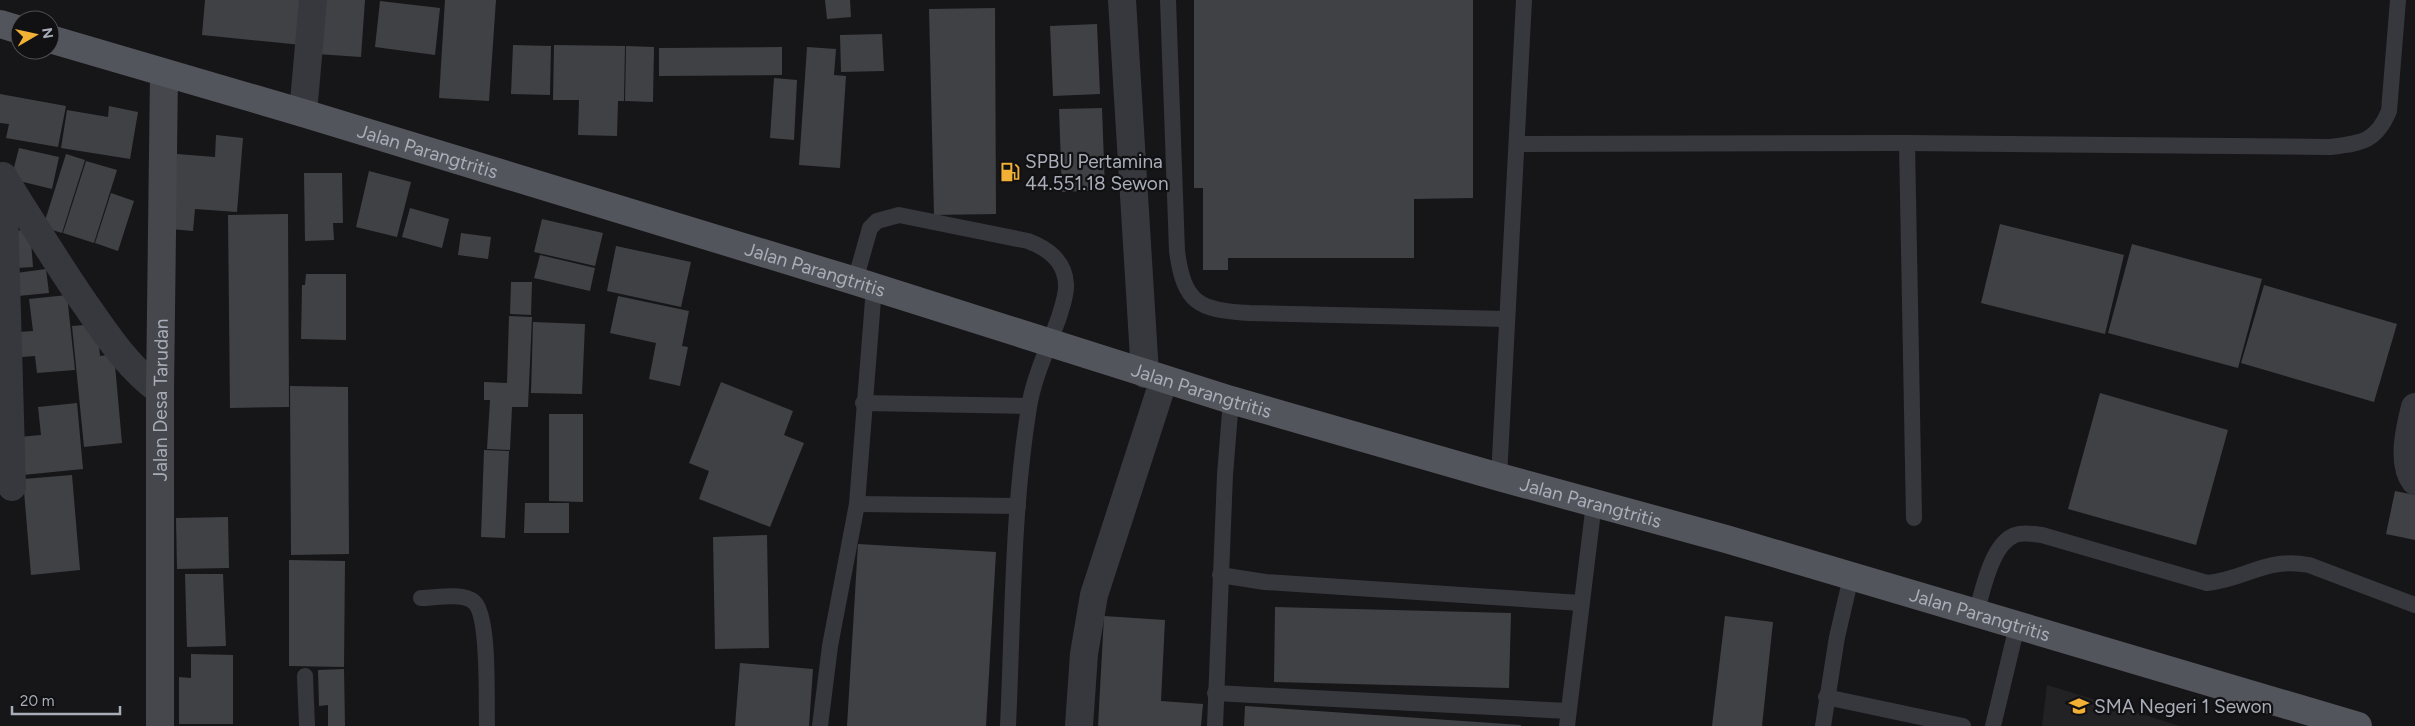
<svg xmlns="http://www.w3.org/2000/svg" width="2415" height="726" font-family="Figtree,sans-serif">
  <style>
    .built { fill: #222225 }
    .building { fill: #404145 }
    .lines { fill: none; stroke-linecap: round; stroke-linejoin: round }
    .lane { stroke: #37383d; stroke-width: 16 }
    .street { stroke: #37383d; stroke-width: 28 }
    .secondary { stroke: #45474d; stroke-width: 28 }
    .primary { stroke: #53555c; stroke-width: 28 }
    .labels { text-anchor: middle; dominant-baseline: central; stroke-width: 4.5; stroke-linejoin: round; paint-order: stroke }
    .street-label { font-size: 19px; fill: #a8adb8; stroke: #111113 }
    .poi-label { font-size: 19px; fill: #a8adb8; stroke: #111113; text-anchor: start }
  </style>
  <rect width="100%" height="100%" fill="#161618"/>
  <path class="built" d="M2047 685 2180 726H2042Z"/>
  <g class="building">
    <path d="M205 0H306L302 45 202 35Z"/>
    <path d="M320 0H365L361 57 317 54Z"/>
    <path d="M445 0H496L489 101 439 98Z"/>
    <path d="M825 0H850L851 17 827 19Z"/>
    <path d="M1194 0H1473V198L1414 199V258H1228V270H1203V188H1194Z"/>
    <path d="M380 1 440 8 435 55 375 47Z"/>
    <path d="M995 8 996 214 934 215 929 9Z"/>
    <path d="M1097 24 1100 94 1053 96 1050 26Z"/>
    <path d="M882 34 884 71 841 72 840 35Z"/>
    <path d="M513 45 551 46 550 95 511 94Z"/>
    <path d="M554 45 625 46 624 101H618L617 136 578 135 579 100H553Z"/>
    <path d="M626 46 654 47 653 102 625 101Z"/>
    <path d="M782 47V75L659 76V48Z"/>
    <path d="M807 47 836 49 834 75 846 76 840 168 799 165Z"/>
    <path d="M774 78 797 80 794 140 770 138Z"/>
    <path d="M0 94 66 106 58 147 6 138 9 124 0 123Z"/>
    <path d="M109 106 138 112 130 159 61 148 67 110 108 117Z"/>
    <path d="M1102 108 1105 190 1062 192 1059 109Z"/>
    <path d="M216 135 243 138 237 212 195 209 193 231 171 229 177 154 215 157Z"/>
    <path d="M19 148 59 157 52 189 11 179Z"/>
    <path d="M66 154 85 160 62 233 43 227Z"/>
    <path d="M86 161 117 170 94 243 63 233Z"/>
    <path d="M369 171 411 182 397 237 356 227Z"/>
    <path d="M304 173H342L343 223H333L334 240 305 241Z"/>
    <path d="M111 193 134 201 118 251 95 243Z"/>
    <path d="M410 208 449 219 442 248 402 237Z"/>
    <path d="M288 214 289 407 230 408 228 215Z"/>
    <path d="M542 219 603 233 595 266 534 252Z"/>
    <path d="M2000 224 2124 255 2105 334 1981 303Z"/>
    <path d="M30 229 33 267 16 268 14 231Z"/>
    <path d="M461 233 491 237 488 259 458 255Z"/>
    <path d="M2132 244 2262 279 2238 368 2108 333Z"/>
    <path d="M616 246 691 262 681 307 607 291Z"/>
    <path d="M540 255 595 268 590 291 534 278Z"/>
    <path d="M46 269 49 293 18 296 16 273Z"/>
    <path d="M306 274H346V340L301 339 302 285H305Z"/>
    <path d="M511 282H532L531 315 510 314Z"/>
    <path d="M2264 285 2397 324 2374 402 2241 363Z"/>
    <path d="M67 295 75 370 37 373 35 356 22 357 19 332 33 331 29 299Z"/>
    <path d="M618 296 689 311 682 346 688 347 680 386 649 379 656 343 610 333Z"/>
    <path d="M509 316 532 317 528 407H512L510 450 487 449 490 400H484V382L507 383Z"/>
    <path d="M533 322 585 324 582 394 531 393Z"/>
    <path d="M97 324 100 356 114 354 122 443 84 447 72 326Z"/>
    <path d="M721 382 793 411 784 435 804 443 770 527 699 499 709 471 689 463Z"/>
    <path d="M290 386 348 387 349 554 291 555Z"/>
    <path d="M2100 393 2228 430 2196 545 2068 509Z"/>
    <path d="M77 403 83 469 23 475 19 437 41 435 38 407Z"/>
    <path d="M549 414H583V502L549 501Z"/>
    <path d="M484 450 509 451 505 538 481 537Z"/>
    <path d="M72 475 80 570 31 575 23 479Z"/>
    <path d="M2395 491 2415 495V540L2386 534Z"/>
    <path d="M525 503H569V533H524Z"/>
    <path d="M228 517 229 568 177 569 176 518Z"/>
    <path d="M767 535 769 648 715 649 713 537Z"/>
    <path d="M858 544 996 552 986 726H847Z"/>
    <path d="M289 560 345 561 344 667 289 666Z"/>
    <path d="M185 574H223L226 646 187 647Z"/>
    <path d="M1275 607 1511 613 1509 688 1274 682Z"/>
    <path d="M1104 616 1165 620 1161 701 1203 704 1201 726H1098Z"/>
    <path d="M1725 616 1773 622 1762 726H1712Z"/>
    <path d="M191 654 233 655V724H179V677L191 678Z"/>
    <path d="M740 663 813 669 809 726H735Z"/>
    <path d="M344 669 345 726H328V705L319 706 318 670Z"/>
    <path d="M1245 706 1521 725V726H1244Z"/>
  </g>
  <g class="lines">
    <g class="lane">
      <path d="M1168 0 1177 251C1184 304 1199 310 1249 313L1507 319"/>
      <path d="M1907 143 1914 518"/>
      <path d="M1517 144 1907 143 2330 147C2362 143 2376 142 2389 111L2398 0"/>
      <path d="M855 281 870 228 877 221 899 215 1028 241C1047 248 1065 261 1066 284 1067 294 1062 307 1059 317 1049 346 1034 376 1029 407 1012 512 1013 620 1008 726"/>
      <path d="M863 403 1029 406"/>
      <path d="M1499 477 1524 0"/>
      <path d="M857 504 1018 506"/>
      <path d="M1220 575 1265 582 1581 603"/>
      <path d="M421 598C436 598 462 592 474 602 490 616 486 702 487 726"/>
      <path d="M1976 613C1983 591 1991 544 2015 535 2024 532 2033 534 2042 535L2207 583C2247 579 2265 557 2309 565L2415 605"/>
      <path d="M305 676 307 726"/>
      <path d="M1215 693 1568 711"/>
      <path d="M1826 697 1963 726"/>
      <path d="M820 726 830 646 857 504 874 287"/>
      <path d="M1215 726 1225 475 1231 400"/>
      <path d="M1567 726 1594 503"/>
      <path d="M1823 726 1837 637 1851 577"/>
      <path d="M1993 726 2017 626"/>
    </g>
    <g class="street">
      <path d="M1122 0 1145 374"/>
      <path d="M303 113 313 0"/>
      <path d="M3 176 12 487"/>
      <path d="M4 178C29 218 54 258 81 298 105 332 126 366 160 391"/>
      <path d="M2415 407C2410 427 2401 463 2415 481"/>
      <path d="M1079 726 1084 654 1094 595 1164 379"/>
    </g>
    <path class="secondary" id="s1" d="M160 726V391L164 74"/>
    <g class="primary">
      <path d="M0 24 20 30"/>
      <path id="s2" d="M50 39 303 113 855 281 1231 400 1499 477 1726 539 2358 726"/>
    </g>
  </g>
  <defs>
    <symbol id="fuel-bare" viewBox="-9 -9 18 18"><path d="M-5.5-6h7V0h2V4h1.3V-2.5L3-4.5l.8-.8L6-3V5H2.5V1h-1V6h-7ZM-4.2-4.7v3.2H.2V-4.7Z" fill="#f2b134" stroke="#111113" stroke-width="2.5" paint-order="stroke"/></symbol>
    <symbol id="school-bare" viewBox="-9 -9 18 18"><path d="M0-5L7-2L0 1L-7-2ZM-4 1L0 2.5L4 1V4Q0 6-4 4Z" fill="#f2b134" stroke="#111113" stroke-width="2.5" paint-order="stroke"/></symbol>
  </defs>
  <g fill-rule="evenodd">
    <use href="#fuel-bare" x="996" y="158" width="28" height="28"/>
    <use href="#school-bare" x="2065" y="692" width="28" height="28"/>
  </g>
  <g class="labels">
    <g class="street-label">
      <text stroke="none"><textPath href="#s2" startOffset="394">Jalan Parangtritis</textPath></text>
      <text stroke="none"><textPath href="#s2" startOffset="799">Jalan Parangtritis</textPath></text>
      <text stroke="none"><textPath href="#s2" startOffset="1204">Jalan Parangtritis</textPath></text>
      <text stroke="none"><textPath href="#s1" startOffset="326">Jalan Desa Tarudan</textPath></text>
      <text stroke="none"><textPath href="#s2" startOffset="1609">Jalan Parangtritis</textPath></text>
      <text stroke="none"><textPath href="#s2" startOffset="2014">Jalan Parangtritis</textPath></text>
    </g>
    <g class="poi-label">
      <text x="1025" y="161">SPBU Pertamina<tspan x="1025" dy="22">44.551.18 Sewon</tspan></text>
      <text x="2094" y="706">SMA Negeri 1 Sewon</text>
    </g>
  </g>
  <g transform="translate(35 35) rotate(81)"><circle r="24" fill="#111113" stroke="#4d4f55"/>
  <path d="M0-4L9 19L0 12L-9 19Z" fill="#f2b134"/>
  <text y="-8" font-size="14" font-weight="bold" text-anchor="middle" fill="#a8adb8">N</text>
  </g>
  <path d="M12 706v8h108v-8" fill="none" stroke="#a8adb8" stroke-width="2.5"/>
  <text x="20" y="706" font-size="15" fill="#a8adb8" stroke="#111113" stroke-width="4" paint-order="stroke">20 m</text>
</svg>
